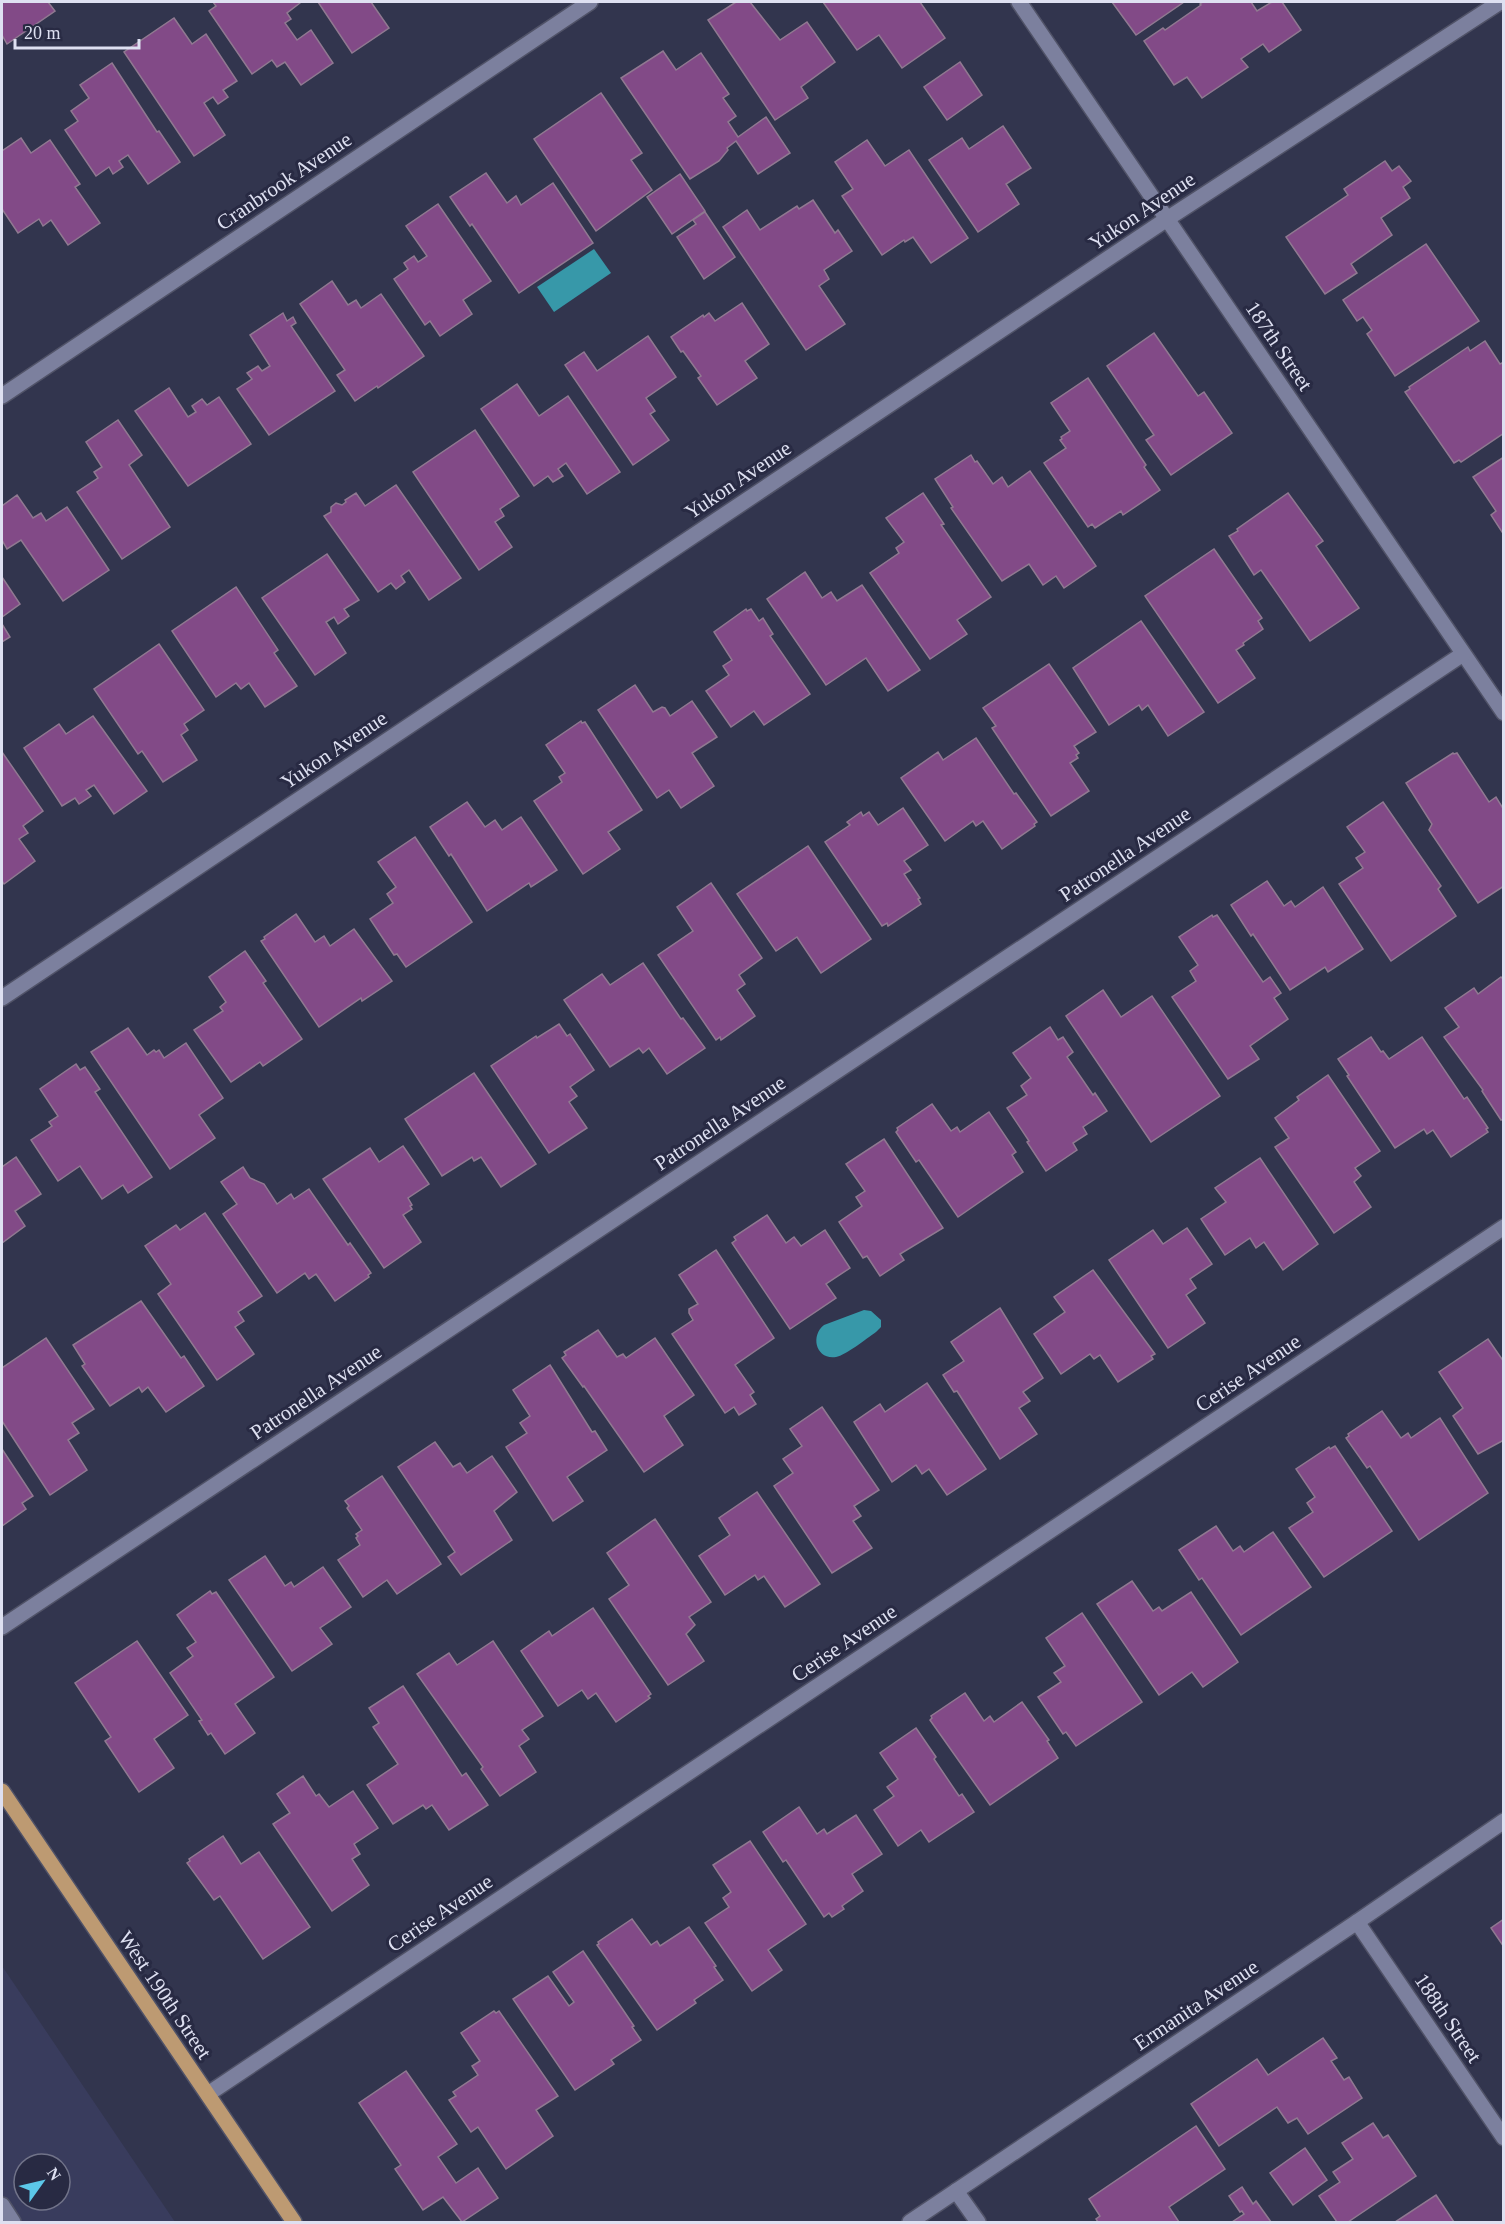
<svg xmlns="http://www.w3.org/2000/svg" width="1505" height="2224" font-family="'Times New Roman',serif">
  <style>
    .built { fill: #393c5d; fill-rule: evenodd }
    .water { fill: #3798a9 }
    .building { fill: #824a87; stroke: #907991; stroke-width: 1.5 }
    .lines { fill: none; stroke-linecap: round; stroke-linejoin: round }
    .lane-casing { stroke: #515368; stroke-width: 18 }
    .street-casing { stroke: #515368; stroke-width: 18 }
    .secondary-casing { stroke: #515368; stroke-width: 18 }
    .primary-casing { stroke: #515368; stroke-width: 18 }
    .lane { stroke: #7c809e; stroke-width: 15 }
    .street { stroke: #7c809e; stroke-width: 15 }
    .secondary { stroke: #7c809e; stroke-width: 15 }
    .primary { stroke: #bd9a72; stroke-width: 15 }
    .labels { text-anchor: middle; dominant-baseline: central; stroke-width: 6; stroke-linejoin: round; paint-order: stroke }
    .street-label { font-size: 21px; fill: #dee0f1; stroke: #282a43 }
  </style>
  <rect width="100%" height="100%" fill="#32354e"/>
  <path class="built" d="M2 1966 175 2222H2ZM24 2164H60V2200H24Z"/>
  <g class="water">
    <path d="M594 249 611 273 554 312 537 287Z"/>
    <path d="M864 1310 871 1311 881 1320V1327L876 1332C866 1339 846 1355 836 1357 816 1360 810 1336 824 1325Z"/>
  </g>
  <g class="building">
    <path d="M2 2H48L55 11 7 44 2 35Z"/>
    <path d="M213 2H299L300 3 287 13 291 19 285 23 297 40 311 30 333 63 301 85 285 62 277 67 272 60 252 74 209 11 216 6Z"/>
    <path d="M318 2H371L389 28 352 53Z"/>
    <path d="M736 2H750L780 40 807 22 835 62 801 87 808 98 775 120 708 20Z"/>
    <path d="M823 2H920L945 38 902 68 879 35 857 50Z"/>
    <path d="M1112 2H1184L1136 35Z"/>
    <path d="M1203 2H1251L1257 11 1272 2H1282L1301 30 1269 52 1263 44 1241 59 1248 67 1202 98 1187 77 1174 85 1144 41 1163 28 1165 30 1201 5 1200 4Z"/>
    <path d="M174 18 192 44 206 34 237 81 223 90 228 97 218 104 213 97 204 103 225 135 194 156 124 52Z"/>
    <path d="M663 51 676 70 701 53 729 94 723 98 736 116 728 122 738 137 766 117 790 153 758 174 736 141 727 148 728 150 719 161 690 179 621 78Z"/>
    <path d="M960 62 982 95 947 120 924 87Z"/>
    <path d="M112 63 157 132 159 131 180 162 148 184 128 155 119 161 123 167 113 174 109 167 96 176 65 130 78 121 71 111 89 98 80 85Z"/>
    <path d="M601 93 642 153 631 160 652 190 596 231 534 139Z"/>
    <path d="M1003 126 1031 168 1006 184 1019 204 978 232 929 160 962 138 969 149Z"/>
    <path d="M21 138 31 153 50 140 80 184 75 187 100 223 68 245 51 220 43 226 39 219 18 233 2 209V151Z"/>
    <path d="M867 140 885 166 909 150 968 238 931 263 913 237 905 242 904 240 882 255 842 196 853 189 835 162Z"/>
    <path d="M1385 161 1392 171 1399 166 1411 181 1403 187 1410 198 1381 218 1392 235 1351 264 1357 273 1325 294 1286 237 1348 195 1344 189Z"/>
    <path d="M486 173 507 203 516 196 521 205 553 183 593 243 519 293 472 224 470 226 450 197Z"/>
    <path d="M680 174 705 211 672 234 647 197Z"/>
    <path d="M813 200 835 233 838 230 852 251 824 270 829 279 819 286 845 324 806 350 723 227 747 210 760 230 797 206 799 209Z"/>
    <path d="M438 204 491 281 463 300 472 314 440 336 430 321 425 325 394 279 408 269 404 263 414 256 418 262 427 256 406 226Z"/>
    <path d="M705 212 735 257 704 279 677 237 696 224 693 220Z"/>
    <path d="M1426 244 1479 321 1395 376 1367 334 1372 330 1363 317 1357 321 1343 300Z"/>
    <path d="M332 281 348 305 356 300 361 308 381 294 424 356 378 388 377 386 355 401 337 375 345 370 300 304Z"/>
    <path d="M742 303 769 344 745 361 757 378 717 405 698 378 701 376 683 351 681 352 671 337 703 315 704 317 709 313 715 321Z"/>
    <path d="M283 313 287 321 293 317 296 323 291 326 335 391 269 435 237 389 252 379 247 373 258 366 262 371 270 366 250 335Z"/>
    <path d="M1154 333 1198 396 1204 392 1232 433 1171 475 1146 440 1154 435 1107 366Z"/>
    <path d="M648 336 676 377 646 398 655 411 650 414 669 440 633 465 565 365 584 352 597 371Z"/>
    <path d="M1485 341 1500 364 1504 362V433L1461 462 1459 460 1454 463 1405 392 1410 389 1409 387 1468 347 1470 351Z"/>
    <path d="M1088 378 1146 465 1144 467 1160 490 1123 515 1121 511 1095 528 1092 524 1088 527 1044 463 1066 448 1060 440 1062 439 1061 437 1070 431 1051 403Z"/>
    <path d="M517 384 539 416 568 396 620 472 587 494 566 463 558 469 563 476 553 482 548 476 534 486 481 409Z"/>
    <path d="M169 388 188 417 196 412 192 406 202 399 207 405 219 397 251 444 188 486 135 411Z"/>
    <path d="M118 420 142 455 129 465 170 527 122 559 77 492 98 478 94 472 102 467 86 442Z"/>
    <path d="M475 430 519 496 500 509 504 516 495 522 512 547 479 570 413 472Z"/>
    <path d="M971 455 975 462 977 461 993 484 1002 477 1008 487 1030 471 1096 566 1064 588 1056 576 1043 585 1029 564 1002 581 951 508 953 507 935 479Z"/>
    <path d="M1504 457V535L1491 515 1496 511 1473 477Z"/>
    <path d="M396 485 461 578 429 600 409 570 401 576 405 582 396 589 391 583 378 592 324 516 331 512V507L336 503 342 505 346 502 345 500 356 493 365 506Z"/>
    <path d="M923 493 944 524 941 525 991 597 957 620 967 634 930 659 870 573 899 553 896 548 904 542 886 518Z"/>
    <path d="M1288 493 1323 541 1316 546 1359 608 1310 641 1261 570 1254 575 1229 536 1238 531 1237 529Z"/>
    <path d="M17 495 33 518 41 513 46 521 67 507 109 570 63 601 21 540 7 549 2 540V506Z"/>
    <path d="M1214 549 1262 618 1258 621 1263 629 1243 643 1244 645 1236 650 1255 678 1218 703 1145 596Z"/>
    <path d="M327 554 359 600 344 609 349 616 338 624 334 617 326 622 346 653 315 675 262 598Z"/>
    <path d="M805 572 822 598 831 592 837 601 862 585 920 670 888 691 866 658 826 685 767 599Z"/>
    <path d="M2 577 20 604 2 617Z"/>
    <path d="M236 587 278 650 274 653 297 686 265 707 249 683 241 689 236 683 216 697 172 631Z"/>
    <path d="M746 609 747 611 751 609 759 621 763 618 773 634 770 636 810 694 764 725 754 711 731 727 706 691 729 675 723 666 732 660 714 632Z"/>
    <path d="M1141 621 1204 712 1168 736 1148 705 1142 710 1139 705 1109 725 1073 668Z"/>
    <path d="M2 624 10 637 2 642Z"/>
    <path d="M159 644 204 710 184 724 188 730 181 735 197 760 163 782 142 751 138 754 94 689Z"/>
    <path d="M1049 664 1096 732 1074 746 1079 753 1076 755 1078 758 1070 763 1089 791 1051 816 992 728 996 726 983 708Z"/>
    <path d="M635 685 653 712 662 707 665 708 670 716 692 701 717 737 692 753 714 786 681 808 669 790 657 798 598 710Z"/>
    <path d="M93 716 147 791 114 814 94 785 86 790 91 796 79 804 75 798 62 806 24 748 59 724 66 734Z"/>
    <path d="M581 721 582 723 585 722 642 810 608 832 620 849 583 874 534 801 562 782 559 777 565 773 546 745Z"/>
    <path d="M976 738 1014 794 1016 793 1037 822 1034 824 1035 826 1002 849 983 821 976 826 973 821 945 841 901 778 938 752 943 760Z"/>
    <path d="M2 752 43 811 23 826 28 833 19 839 35 861 4 884 2 881Z"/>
    <path d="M1453 753 1454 754 1457 753 1489 802 1496 797 1504 810V886L1478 903 1429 830 1432 824 1406 783Z"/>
    <path d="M467 802 485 827 495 820 502 830 521 817 557 870 531 887 529 883 487 911 451 854 449 856 430 827Z"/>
    <path d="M1383 802 1441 886 1438 889 1456 916 1391 961 1339 884 1363 868 1356 858 1365 852 1347 827Z"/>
    <path d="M903 808 928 845 904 861 911 870 904 874 920 898 918 899 921 904 888 926 887 923 882 926 825 842 850 825 847 822 861 812 863 816 869 812 878 825Z"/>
    <path d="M415 837 472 922 406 967 397 954 394 955 370 919 393 903 387 894 396 887 378 862Z"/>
    <path d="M808 846 871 939 821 973 797 937 776 951 737 894Z"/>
    <path d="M1267 881 1284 906 1291 901 1295 907 1323 887 1363 949 1328 972 1325 967 1290 990 1253 934 1251 936 1231 905Z"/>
    <path d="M711 883 762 958 739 975 745 984 737 990 755 1016 721 1040 720 1037 716 1040 658 955 693 931 677 907Z"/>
    <path d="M296 914 315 942 324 936 330 946 354 929 392 981 362 1001 361 998 319 1027 261 941 265 939 264 937Z"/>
    <path d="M1212 915 1213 917 1217 915 1263 982 1270 977 1281 993 1274 998 1288 1019 1250 1046 1259 1059 1228 1079 1172 997 1196 981 1190 971 1198 965 1179 937Z"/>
    <path d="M245 951 266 981 263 983 302 1039 263 1066 260 1062 231 1082 194 1030 223 1011 220 1007 226 1002 209 977Z"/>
    <path d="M643 963 681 1019 683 1018 705 1048 667 1074 649 1048 643 1053 639 1048 610 1067 564 1000 602 974 610 985Z"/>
    <path d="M1501 977 1504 980V1119L1501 1120 1482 1091 1483 1090 1444 1037 1459 1027 1445 1008 1474 988 1478 994Z"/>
    <path d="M1103 990 1121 1017 1152 996 1220 1096 1151 1142 1066 1016Z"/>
    <path d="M559 1024 567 1036 570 1034 594 1070 570 1087 577 1096 569 1102 587 1128 549 1153 491 1066 536 1036 537 1038Z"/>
    <path d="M1050 1027 1058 1040 1063 1037 1073 1052 1067 1057 1093 1095 1095 1093 1107 1111 1083 1127 1087 1134 1073 1143 1077 1150 1046 1171 1027 1142 1029 1141 1007 1108 1027 1095 1021 1086 1031 1078 1013 1053Z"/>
    <path d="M128 1028 147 1055 154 1050 156 1052 159 1050 164 1058 186 1043 223 1098 199 1115 215 1138 170 1169 91 1052Z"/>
    <path d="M1371 1037 1381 1052 1383 1051 1389 1059 1422 1037 1464 1099 1467 1097 1488 1128 1486 1129 1488 1132 1451 1157 1433 1130 1427 1134 1424 1129 1395 1148 1347 1076 1349 1075 1338 1059Z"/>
    <path d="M76 1064 80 1070 85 1067 100 1089 95 1092 152 1177 128 1193 123 1185 102 1199 80 1166 58 1181 31 1140 52 1126 49 1122 58 1116 40 1089Z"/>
    <path d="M474 1073 536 1164 501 1187 481 1157 474 1161 472 1157 442 1176 405 1119Z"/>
    <path d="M1328 1075 1380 1151 1355 1168 1361 1176 1354 1182 1371 1207 1334 1233 1275 1147 1289 1138 1275 1118 1299 1100 1297 1097Z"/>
    <path d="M932 1104 951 1131 957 1127 960 1132 989 1112 1016 1152 1012 1155 1023 1172 958 1217 919 1160 916 1162 896 1132 898 1130 897 1128Z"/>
    <path d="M884 1139 943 1228 900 1254 904 1260 880 1276 867 1256 863 1258 839 1222 862 1206 856 1197 865 1191 846 1164Z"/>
    <path d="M403 1146 429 1184 408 1198 412 1205 410 1206 412 1209 403 1215 421 1242 384 1268 323 1179 370 1148 379 1162Z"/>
    <path d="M16 1157 41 1194 15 1211 25 1226 2 1243V1167Z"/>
    <path d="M1260 1158 1318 1244 1283 1270 1264 1242 1256 1248 1250 1238 1225 1255 1201 1219 1226 1202 1215 1188Z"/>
    <path d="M243 1167 250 1178 264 1184 277 1204 291 1194 294 1199 309 1189 348 1245 350 1243 371 1273 368 1275 369 1277 335 1301 316 1274 309 1279 305 1273 277 1293 223 1214 237 1204 221 1182Z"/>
    <path d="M205 1213 262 1296 238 1312 244 1321 235 1327 254 1354 217 1380 158 1294 171 1284 145 1246 176 1225 180 1230Z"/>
    <path d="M767 1215 786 1243 794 1237 801 1246 825 1230 850 1268 826 1284 836 1298 790 1329 732 1243 736 1240 734 1237Z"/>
    <path d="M1187 1228 1212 1264 1190 1279 1196 1288 1186 1295 1205 1323 1168 1348 1109 1260 1153 1230 1163 1244Z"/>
    <path d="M716 1250 774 1338 735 1365 754 1392 750 1395 756 1404 739 1415 734 1407 725 1413 672 1334 693 1320 689 1313V1309L698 1304 679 1275Z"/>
    <path d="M1093 1270 1155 1354 1151 1356 1153 1359 1118 1382 1100 1355 1094 1359 1090 1354 1061 1374 1034 1334 1065 1312 1054 1297Z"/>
    <path d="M141 1301 181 1358 184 1356 204 1386 166 1412 148 1387 142 1392 139 1387 110 1406 82 1366 85 1364 73 1345Z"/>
    <path d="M1000 1308 1043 1378 1023 1392 1030 1401 1019 1408 1037 1434 1000 1459 957 1391 954 1392 943 1375 964 1361 951 1342Z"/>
    <path d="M598 1330 617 1357 623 1354 626 1358 655 1338 694 1395 664 1416 683 1445 644 1472 584 1386 583 1387 562 1358 566 1355 564 1352Z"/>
    <path d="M46 1338 94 1409 72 1423 79 1433 68 1440 87 1470 50 1495 2 1421V1368Z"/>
    <path d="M1488 1339 1504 1362V1440L1478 1454 1453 1416 1463 1408 1439 1372Z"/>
    <path d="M550 1365 592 1432 595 1431 607 1450 567 1477 583 1501 553 1521 506 1447 527 1433 520 1423 530 1416 513 1390Z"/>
    <path d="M927 1383 986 1469 947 1495 929 1469 922 1474 916 1465 892 1482 854 1422 880 1404 885 1412Z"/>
    <path d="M822 1407 879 1490 854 1506 861 1516 853 1521 872 1548 832 1573 774 1486 793 1473 783 1459 802 1446 790 1429Z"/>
    <path d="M1382 1411 1401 1438 1408 1433 1411 1438 1440 1418 1488 1493 1419 1540 1370 1466 1367 1468 1346 1438 1349 1436 1348 1434Z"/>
    <path d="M435 1442 453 1467 460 1463 467 1473 492 1456 517 1492 494 1511 512 1540 461 1575 448 1557 455 1552 398 1467Z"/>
    <path d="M1335 1446 1392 1531 1324 1577 1289 1528 1313 1512 1307 1503 1315 1497 1296 1469 1329 1447 1330 1449Z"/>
    <path d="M2 1449 33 1496 22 1503 26 1509 2 1526Z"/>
    <path d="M382 1476 441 1564 397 1594 387 1580 363 1597 338 1560 360 1545 356 1538 358 1536 356 1534 362 1530 347 1508 349 1506 345 1501Z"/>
    <path d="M757 1492 820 1584 785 1607 764 1576 758 1580 755 1575 725 1595 699 1556 730 1535 719 1518Z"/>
    <path d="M655 1519 711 1602 689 1617 695 1625 686 1634 704 1661 668 1685 609 1599 629 1585 607 1553Z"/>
    <path d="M1216 1526 1233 1551 1240 1546 1244 1552 1273 1532 1311 1587 1241 1635 1202 1578 1199 1580 1179 1550Z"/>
    <path d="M265 1556 285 1586 291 1582 294 1587 323 1567 351 1607 320 1628 332 1644 292 1671 229 1580Z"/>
    <path d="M1132 1581 1153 1611 1159 1607 1162 1611 1191 1592 1238 1662 1203 1687 1192 1672 1159 1695 1097 1604Z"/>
    <path d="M210 1591 212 1594 216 1592 274 1677 235 1704 255 1733 225 1754 211 1733 208 1735 199 1721 202 1720 170 1673 193 1656 187 1648 196 1642 177 1615Z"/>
    <path d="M593 1608 651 1694 648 1696 650 1698 616 1722 596 1693 588 1699 582 1690 558 1706 521 1651 549 1631 552 1636Z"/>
    <path d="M1082 1613 1142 1702 1076 1746 1066 1732 1063 1734 1038 1697 1061 1682 1054 1673 1065 1666 1046 1638Z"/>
    <path d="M137 1641 188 1715 154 1739 174 1768 139 1792 105 1741 111 1737 75 1683Z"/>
    <path d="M493 1641 543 1716 522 1730 529 1739 519 1746 536 1772 500 1796 481 1769 483 1767 417 1674 449 1653 457 1665Z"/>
    <path d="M403 1686 462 1776 466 1773 488 1805 449 1830 432 1805 426 1809 423 1805 393 1824 367 1785 398 1764 373 1727 379 1723 369 1708Z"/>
    <path d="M965 1693 984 1721 990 1716 994 1722 1022 1702 1049 1740 1047 1741 1058 1758 990 1805 930 1720 932 1718 931 1716Z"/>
    <path d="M916 1728 936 1757 934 1759 959 1796 962 1794 974 1812 929 1842 921 1830 898 1846 874 1810 894 1796 887 1787 898 1779 880 1753Z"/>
    <path d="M303 1776 316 1796 319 1794 329 1807 353 1791 378 1828 354 1844 360 1854 352 1859 369 1885 332 1911 273 1824 290 1813 277 1794Z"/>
    <path d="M799 1807 817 1834 824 1829 827 1834 856 1815 882 1854 852 1874 863 1891 842 1906 844 1909 832 1917 829 1913 824 1917 786 1860 783 1862 763 1832Z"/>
    <path d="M223 1836 241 1864 259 1852 310 1927 263 1959 220 1896 214 1900 187 1863 190 1861 189 1859Z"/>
    <path d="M750 1841 806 1924 768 1950 782 1970 752 1991 705 1923 729 1907 723 1898 731 1892 713 1865Z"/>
    <path d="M632 1919 651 1945 657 1941 660 1946 689 1927 716 1966 714 1967 723 1980 694 2000 696 2003 657 2030 597 1945 599 1944 598 1942Z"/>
    <path d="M1504 1919V1947L1491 1928Z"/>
    <path d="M583 1951 634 2026 632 2027 641 2040 611 2060 614 2064 575 2090 513 1999 548 1976 569 2006 574 2002 553 1972Z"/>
    <path d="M494 2011 496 2013 499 2011 558 2096 536 2110 553 2136 506 2169 478 2127 471 2132 449 2100 456 2096 453 2092 478 2075 472 2066 480 2061 461 2033Z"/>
    <path d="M1323 2038 1337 2058 1331 2061 1344 2080 1349 2077 1362 2098 1308 2134 1297 2118 1288 2123 1277 2107 1219 2146 1191 2104 1257 2059 1268 2075Z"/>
    <path d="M406 2071 457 2144 438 2157 456 2183 478 2168 498 2198 462 2222 443 2197 423 2210 395 2169 401 2165 359 2103Z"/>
    <path d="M1373 2123 1383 2138 1388 2135 1416 2176 1348 2222H1337L1319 2196 1340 2182 1333 2172 1353 2159 1342 2143Z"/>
    <path d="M1196 2126 1225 2169 1169 2207 1179 2222H1098L1096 2219 1100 2216 1089 2199Z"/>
    <path d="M1305 2148 1327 2180 1293 2205 1270 2173Z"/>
    <path d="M1242 2187 1253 2204 1256 2201 1271 2222H1232L1244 2214 1242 2211 1240 2212 1229 2196Z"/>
    <path d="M1436 2195 1454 2222H1395Z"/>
  </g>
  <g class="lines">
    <defs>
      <path id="lane" d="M2 2205 13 2222"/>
      <g id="street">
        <path d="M1019 2 1504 713"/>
        <path d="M2 396 590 2"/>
        <path d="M2 1627 1463 654"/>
        <path d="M1357 1922 1504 2138"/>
        <path d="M208 2094 1504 1227"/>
        <path d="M956 2191 978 2222"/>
        <path d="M910 2222 1357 1922 1504 1821"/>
      </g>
      <path id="secondary" d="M2 998 1167 219 1500 2"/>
      <path id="primary" d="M2 1791 294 2222"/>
    </defs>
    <use href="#lane" class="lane-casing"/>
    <use href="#street" class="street-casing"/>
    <use href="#secondary" class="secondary-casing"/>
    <use href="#primary" class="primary-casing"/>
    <use href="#lane" class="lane"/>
    <use href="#street" class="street"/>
    <use href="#secondary" class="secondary"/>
    <use href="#primary" class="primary"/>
  </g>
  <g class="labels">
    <g class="street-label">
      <text transform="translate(284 181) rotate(-34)">Cranbrook Avenue</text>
      <text transform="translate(1142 211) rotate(-34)">Yukon Avenue</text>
      <text transform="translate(1279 346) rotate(56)">187th Street</text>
      <text transform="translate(738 480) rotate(-34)">Yukon Avenue</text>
      <text transform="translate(334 750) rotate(-34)">Yukon Avenue</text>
      <text transform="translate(1125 854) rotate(-34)">Patronella Avenue</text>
      <text transform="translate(720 1123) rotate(-34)">Patronella Avenue</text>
      <text transform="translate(1248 1373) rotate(-34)">Cerise Avenue</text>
      <text transform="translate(316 1392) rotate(-34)">Patronella Avenue</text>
      <text transform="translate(844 1643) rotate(-34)">Cerise Avenue</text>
      <text transform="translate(440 1913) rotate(-34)">Cerise Avenue</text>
      <text transform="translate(165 1995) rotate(56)">West 190th Street</text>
      <text transform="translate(1196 2005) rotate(-34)">Ermanita Avenue</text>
      <text transform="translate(1448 2018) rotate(56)">188th Street</text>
    </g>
  </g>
  <rect width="1505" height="2224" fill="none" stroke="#dee0f1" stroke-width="6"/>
  <g transform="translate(42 2182) rotate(56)"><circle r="28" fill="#282a43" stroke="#717389" stroke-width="1.5"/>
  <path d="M0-4.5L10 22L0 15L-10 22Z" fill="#5cc7e8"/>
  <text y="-9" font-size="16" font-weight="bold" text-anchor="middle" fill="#dee0f1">N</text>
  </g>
  <path d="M15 39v9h124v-9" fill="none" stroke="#dee0f1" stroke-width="3"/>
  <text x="24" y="39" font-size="18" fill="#dee0f1" stroke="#282a43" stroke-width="4.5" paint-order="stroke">20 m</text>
</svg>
